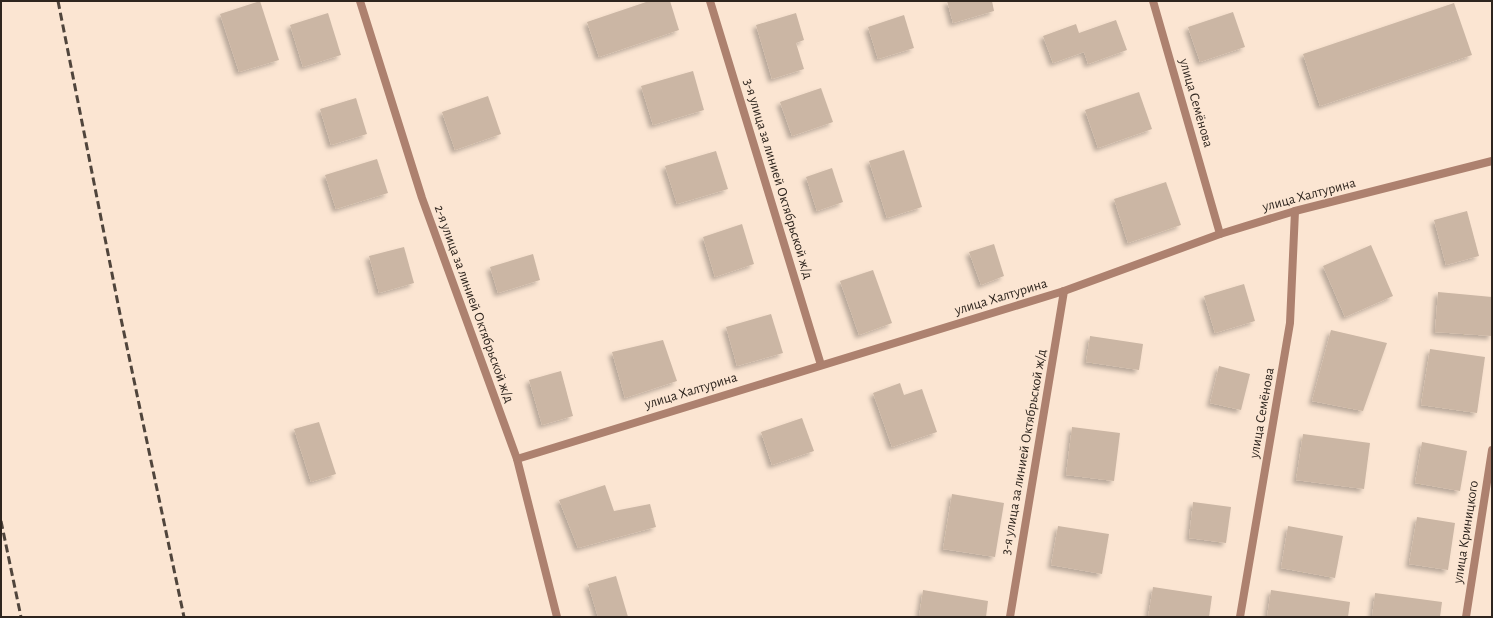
<svg xmlns="http://www.w3.org/2000/svg" width="1493" height="618" font-family="'Alegreya Sans',sans-serif">
  <style>
    .building { fill: #cbb6a4; filter: url(#shadow) }
    .lines { fill: none; stroke-linecap: round; stroke-linejoin: round }
    .minor { stroke: #ad816f; stroke-width: 8 }
    .rail { stroke: #50453c; stroke-width: 3; stroke-dasharray: 8 4; stroke-linecap: butt }
    .labels { text-anchor: middle; dominant-baseline: central; stroke-width: 3; stroke-linejoin: round; paint-order: stroke }
    .street-label { font-size: 14px; fill: #2e251e; stroke: #fbe5d2 }
  </style>
  <defs>
    <filter id="shadow"><feDropShadow dx="-3.5" dy="3.5" stdDeviation="2" flood-color="#0004"/></filter>
  </defs>
  <rect width="100%" height="100%" fill="#fbe5d2"/>
  <g class="building">
    <path d="M260 1 279 60 239 72 220 14Z"/>
    <path d="M649 1H670L679 30 599 57 587 22Z"/>
    <path d="M947 1H992L994 11 953 23Z"/>
    <path d="M1454 3 1472 55 1320 106 1303 54Z"/>
    <path d="M1233 12 1245 47 1200 62 1188 27Z"/>
    <path d="M328 13 341 55 303 67 290 25Z"/>
    <path d="M796 13 804 40 796 43 804 69 772 79 756 25Z"/>
    <path d="M904 15 914 48 878 59 868 27Z"/>
    <path d="M1116 20 1127 50 1088 64 1084 52 1053 63 1043 36 1076 24 1079 33Z"/>
    <path d="M693 71 704 110 653 125 641 86Z"/>
    <path d="M821 88 833 122 792 136 780 102Z"/>
    <path d="M1139 92 1152 129 1098 148 1085 110Z"/>
    <path d="M488 96 501 134 455 150 442 112Z"/>
    <path d="M356 98 367 134 331 145 320 109Z"/>
    <path d="M904 150 922 207 887 218 869 161Z"/>
    <path d="M716 151 728 189 677 204 665 166Z"/>
    <path d="M377 159 388 193 336 209 325 175Z"/>
    <path d="M832 168 843 202 817 211 806 177Z"/>
    <path d="M1166 182 1181 225 1128 243 1114 199Z"/>
    <path d="M1467 211 1479 256 1446 265 1434 220Z"/>
    <path d="M742 224 754 264 715 277 703 237Z"/>
    <path d="M994 244 1004 276 981 285 969 252Z"/>
    <path d="M1371 245 1393 296 1345 317 1323 266Z"/>
    <path d="M404 247 414 283 379 293 369 256Z"/>
    <path d="M533 254 540 280 498 293 490 267Z"/>
    <path d="M873 270 892 323 859 335 840 281Z"/>
    <path d="M1244 284 1255 321 1215 333 1204 296Z"/>
    <path d="M1438 292 1492 297V336L1435 332Z"/>
    <path d="M771 314 783 353 737 366 726 327Z"/>
    <path d="M1331 330 1387 343 1363 411 1312 401Z"/>
    <path d="M1090 336 1143 344 1139 370 1086 362Z"/>
    <path d="M663 340 677 381 625 398 612 352Z"/>
    <path d="M1430 349 1485 357 1477 413 1421 405Z"/>
    <path d="M1219 366 1250 374 1241 410 1210 403Z"/>
    <path d="M561 371 573 416 542 425 529 380Z"/>
    <path d="M900 383 904 395 922 389 937 432 892 447 873 393Z"/>
    <path d="M802 418 814 451 772 465 761 432Z"/>
    <path d="M319 422 336 474 311 482 294 429Z"/>
    <path d="M1072 427 1120 433 1114 481 1066 475Z"/>
    <path d="M1303 434 1370 443 1364 489 1296 480Z"/>
    <path d="M1422 442 1467 451 1460 491 1415 483Z"/>
    <path d="M605 485 614 511 650 504 656 527 578 548 559 500Z"/>
    <path d="M952 494 1004 503 995 557 943 549Z"/>
    <path d="M1193 502 1231 507 1226 543 1189 538Z"/>
    <path d="M1417 517 1455 523 1448 570 1409 564Z"/>
    <path d="M1058 526 1109 534 1102 574 1051 565Z"/>
    <path d="M1288 526 1343 536 1335 578 1281 568Z"/>
    <path d="M616 576 628 617H598L588 584Z"/>
    <path d="M1153 587 1212 596 1209 617H1148Z"/>
    <path d="M923 590 988 601 986 617H919Z"/>
    <path d="M1271 590 1350 602 1348 617H1267Z"/>
    <path d="M1375 593 1442 602 1440 617H1372Z"/>
  </g>
  <g class="lines">
    <g class="minor">
      <path d="M360 1 422 198 517 459 557 617"/>
      <path d="M710 1 821 365"/>
      <path d="M1153 1 1220 234"/>
      <path d="M517 459 1064 291 1220 234 1295 211 1492 161"/>
      <path d="M1010 617 1064 291"/>
      <path d="M1240 617 1290 323 1295 211"/>
      <path d="M1466 617 1492 450"/>
    </g>
    <g class="rail">
      <path d="M58 1 120 314 184 617"/>
      <path d="M1 521 21 617"/>
    </g>
  </g>
  <g class="labels">
    <g class="street-label">
      <text transform="translate(1196 103) rotate(74)">улица Семёнова</text>
      <text transform="translate(778 179) rotate(73)">3-я улица за линией Октябрьской ж/д</text>
      <text transform="translate(1309 195) rotate(-15)">улица Халтурина</text>
      <text transform="translate(1001 297) rotate(-17)">улица Халтурина</text>
      <text transform="translate(474 304) rotate(70)">2-я улица за линией Октябрьской ж/д</text>
      <text transform="translate(691 391) rotate(-17)">улица Халтурина</text>
      <text transform="translate(1262 413) rotate(-80)">улица Семёнова</text>
      <text transform="translate(1024 452) rotate(-80)">3-я улица за линией Октябрьской ж/д</text>
      <text transform="translate(1466 532) rotate(-81)">улица Криницкого</text>
    </g>
  </g>
  <rect width="1493" height="618" fill="none" stroke="#2e251e" stroke-width="4"/>
</svg>
